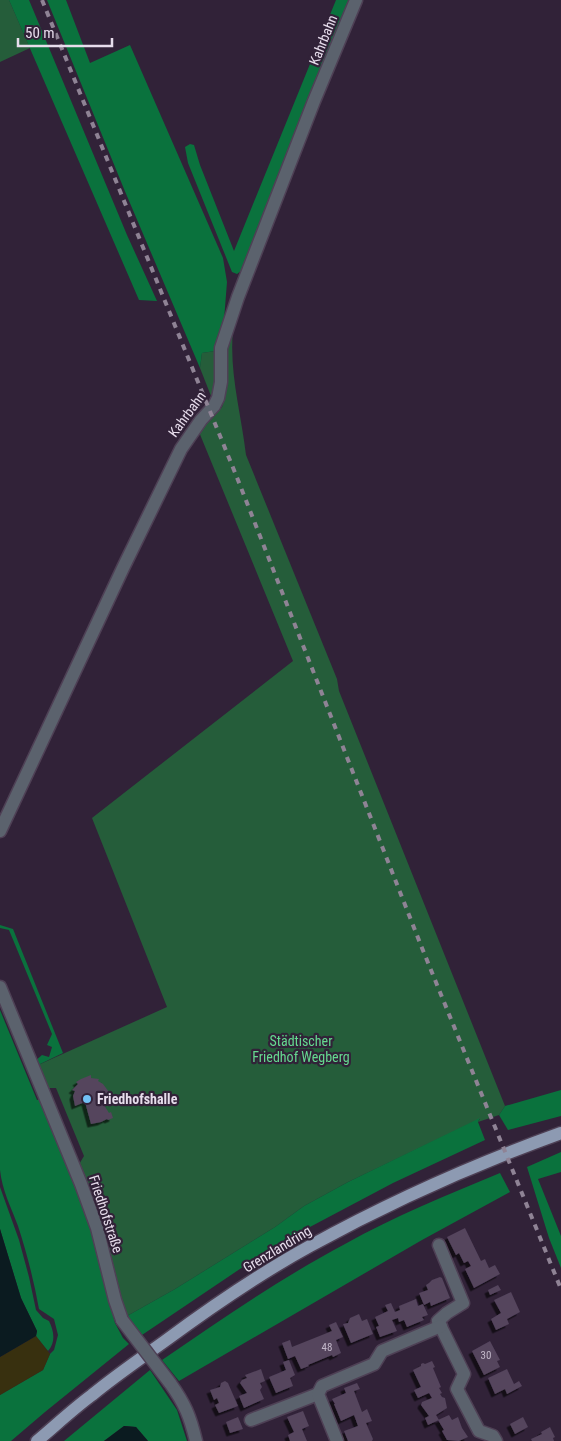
<svg xmlns="http://www.w3.org/2000/svg" width="561" height="1441" font-family="'Roboto Condensed',sans-serif">
  <style>
    .green { fill: #255d3a }
    .forest { fill: #0a723d }
    .sand { fill: #38300f }
    .water { fill: #0b1b20 }
    .building { fill: #54445d; filter: url(#shadow) }
    .lines { fill: none; stroke-linecap: round; stroke-linejoin: round }
    .minor-casing { stroke: #4e4055; stroke-width: 15 }
    .major-casing { stroke: #4e4055; stroke-width: 15 }
    .minor { stroke: #5b626d; stroke-width: 12 }
    .major { stroke: #8d9ab2; stroke-width: 12 }
    .rail { stroke: #8f8395; stroke-width: 4; stroke-dasharray: 6 6; stroke-linecap: butt }
    .minor-bridge-casing { stroke: #4e4055; stroke-width: 15; stroke-linecap: butt }
    .minor-bridge { stroke: #5b626d; stroke-width: 12 }
    .poi-dot { fill: #72c1f5; stroke: #312238; stroke-width: 2 }
    .labels { text-anchor: middle; dominant-baseline: central; stroke-width: 4.5; stroke-linejoin: round; paint-order: stroke }
    .number-label { font-size: 11px; fill: #c2b7c8 }
    .street-label { font-size: 14px; fill: #e7ddec; stroke: #312238 }
    .park-label { font-size: 14px; fill: #65da90; stroke: #312238 }
    .poi-label { font-size: 14px; font-weight: bold; fill: #e7ddec; stroke: #312238; text-anchor: start }
  </style>
  <defs>
    <filter id="shadow"><feDropShadow dx="-3.5" dy="3.5" stdDeviation="0" flood-color="#0009"/></filter>
  </defs>
  <rect width="100%" height="100%" fill="#312238"/>
  <g class="green">
    <path d="M0 0H9L30 48 0 62Z"/>
    <path d="M233 330C229 373 241 412 246 455L337 679 339 691 505 1106 499 1115 478 1122 480 1119 348 1182 304 1206 275 1227 175 1289 127 1316 122 1305 78 1166 84 1156 56 1088H45L36 1066 167 1007 92 818 293 661 199 432 222 407 224 400 225 348Z"/>
    <path d="M215 351 217 390 211 396 200 368 202 353Z"/>
  </g>
  <g class="forest">
    <path d="M9 0H29L127 235 157 301 139 300Z"/>
    <path d="M47 0H66L90 63 130 45 223 258 227 282 224 320 215 351 202 353 200 368 124 189Z"/>
    <path d="M336 0H350L241 271 237 274 232 272 188 163 185 147 190 144 194 145 200 165 234 251Z"/>
    <path d="M0 925 13 929 63 1053 36 1066 34 1062 42 1055 49 1057 52 1047 47 1045 52 1034 9 930 0 928Z"/>
    <path d="M0 1010 37 1100 41 1099 90 1220 115 1323 123 1338 129 1344 45 1412 11 1441H0V1395L43 1370 50 1354 54 1350 58 1335 54 1319 39 1309C34 1281 27 1254 18 1226 11 1207 2 1190 0 1170Z"/>
    <path d="M561 1090V1116L508 1130 499 1115 505 1106Z"/>
    <path d="M480 1118 478 1122 485 1140 393 1183 274 1246 142 1335 127 1316 175 1289 275 1227 304 1206 348 1182Z"/>
    <path d="M561 1152V1172L538 1179 561 1236V1268L549 1238 527 1167Z"/>
    <path d="M500 1173 510 1192 422 1240 179 1381 162 1360C222 1319 281 1278 345 1244 395 1216 447 1195 500 1173Z"/>
    <path d="M0 1187 19 1240 29 1277 36 1310 43 1318 49 1321C54 1331 56 1342 48 1351L36 1336 37 1331 21 1298 0 1229Z"/>
    <path d="M150 1370 177 1410 187 1441H148L136 1427 124 1426 104 1441H64Z"/>
  </g>
  <path class="sand" d="M36 1336 50 1354 43 1370 0 1395V1357Z"/>
  <g class="water">
    <path d="M0 1229 21 1298 37 1331 36 1336 0 1357Z"/>
    <path d="M124 1426 136 1427 148 1441H104Z"/>
  </g>
  <g class="building">
    <path d="M91 1075V1078L99 1079 98 1081 103 1084 109 1092 99 1097 109 1113 111 1112 113 1118 108 1120 107 1119 101 1122 91 1124 85 1102 75 1106 73 1096 75 1091 72 1090 78 1084 76 1082 81 1079Z"/>
    <path d="M465 1228 481 1261 485 1259 489 1268 495 1265 500 1274 474 1288 465 1269 471 1266 468 1261 464 1263 459 1253 456 1255 447 1237Z"/>
    <path d="M440 1277 442 1278 450 1298 431 1306 430 1302 424 1305 419 1293 428 1290 426 1285 429 1283 432 1280Z"/>
    <path d="M498 1285 501 1290 490 1295 488 1290Z"/>
    <path d="M511 1292 520 1312 507 1319 509 1324 496 1330 491 1319 501 1313 494 1300Z"/>
    <path d="M416 1299 418 1306 423 1304 428 1315 422 1317 424 1320 407 1327 404 1320 399 1322 398 1318 392 1320 397 1331 380 1337 376 1327 379 1326 375 1317 388 1311 385 1305 391 1303 395 1312 400 1310 399 1306Z"/>
    <path d="M359 1314 362 1321 367 1319 373 1334 351 1343 343 1324 348 1323 350 1318Z"/>
    <path d="M336 1322 343 1337 336 1340 341 1353 333 1357 332 1355 308 1365 309 1366 301 1369 295 1356 288 1359 282 1343 290 1340 292 1347 332 1331 329 1325Z"/>
    <path d="M490 1341 500 1360 497 1361 500 1367 484 1375 472 1351Z"/>
    <path d="M289 1360 295 1375 290 1378 293 1386 276 1393 269 1377 286 1370 283 1362Z"/>
    <path d="M432 1361 435 1367 433 1368 441 1387 439 1388 442 1393 440 1394 442 1397 445 1398 447 1408 436 1415 439 1420 428 1425 425 1418 429 1416 421 1405 422 1402 432 1398 429 1393 418 1398 414 1390 421 1387 413 1370 421 1366V1364L423 1363 425 1364Z"/>
    <path d="M261 1369 265 1381 260 1383 262 1387 260 1390 264 1399 244 1408 239 1396 247 1393 240 1383 242 1380 247 1378 245 1375Z"/>
    <path d="M507 1369 514 1384 519 1381 522 1386 507 1394 505 1389 495 1394 488 1378Z"/>
    <path d="M225 1381 228 1383 238 1406 219 1413 215 1405 219 1403 217 1398 214 1400 210 1390 220 1387 221 1383Z"/>
    <path d="M357 1383 360 1389 354 1391 362 1412 367 1409 372 1421 366 1423 373 1439 372 1441H348L344 1431 358 1426 354 1415 341 1421 334 1404H335L332 1399 346 1393 344 1388Z"/>
    <path d="M303 1411 309 1426 302 1429 307 1441H290L288 1435 294 1432 287 1417Z"/>
    <path d="M449 1415 452 1420 458 1417 462 1428 468 1437 459 1441 447 1440 442 1431 444 1430 438 1420Z"/>
    <path d="M238 1417 243 1429 230 1433 226 1422Z"/>
    <path d="M523 1417 528 1427 515 1434 510 1424Z"/>
    <path d="M550 1427 555 1437 553 1438 554 1441H532L531 1439 542 1434 541 1432Z"/>
  </g>
  <g class="lines">
    <defs>
      <g id="minor">
        <path d="M0 831 123 568 181 449 201 420 214 406 218 398 221 382V348L238 297 314 101 356 0"/>
        <path d="M0 987 81 1184 97 1228 115 1300 122 1320"/>
        <path d="M439 1245 463 1303 447 1313 438 1321 464 1374 457 1389 479 1431 493 1436 496 1441"/>
        <path d="M170 1383C185 1404 190 1416 196 1441"/>
        <path d="M251 1420 318 1394"/>
        <path d="M337 1441 318 1394 322 1386 374 1364 382 1351 441 1326"/>
      </g>
      <path id="major" d="M37 1441C55 1426 73 1409 92 1395 115 1376 140 1359 165 1341 211 1307 259 1274 310 1246 390 1202 475 1164 561 1133"/>
    </defs>
    <use href="#minor" class="minor-casing"/>
    <use href="#major" class="major-casing"/>
    <use href="#minor" class="minor"/>
    <use href="#major" class="major"/>
    <path class="rail" d="M42 0 236 475 422 948 561 1289"/>
    <defs>
      <path id="minor-bridge" d="M122 1320 170 1383"/>
    </defs>
    <use href="#minor-bridge" class="minor-bridge-casing"/>
    <use href="#minor-bridge" class="minor-bridge"/>
  </g>
  <circle class="poi-dot" cx="87" cy="1099" r="5"/>
  <g class="labels">
    <g class="number-label">
      <text x="327" y="1347">48</text>
      <text x="486" y="1355">30</text>
    </g>
    <g class="street-label">
      <text transform="translate(323 40) rotate(-68)">Kahrbahn</text>
      <text transform="translate(187 414) rotate(-54)">Kahrbahn</text>
      <text transform="translate(106 1214) rotate(72)">Friedhofstraße</text>
      <text transform="translate(277 1249) rotate(-31)">Grenzlandring</text>
    </g>
    <g class="park-label">
      <text x="301" y="1041">Städtischer<tspan x="301" dy="16">Friedhof Wegberg</tspan></text>
    </g>
    <g class="poi-label">
      <text x="97" y="1099">Friedhofshalle</text>
    </g>
  </g>
  <path d="M18 38v8h94v-8" fill="none" stroke="#e7ddec" stroke-width="2.5"/>
  <text x="25" y="38" font-size="15" fill="#e7ddec" stroke="#312238" stroke-width="4" paint-order="stroke">50 m</text>
</svg>
